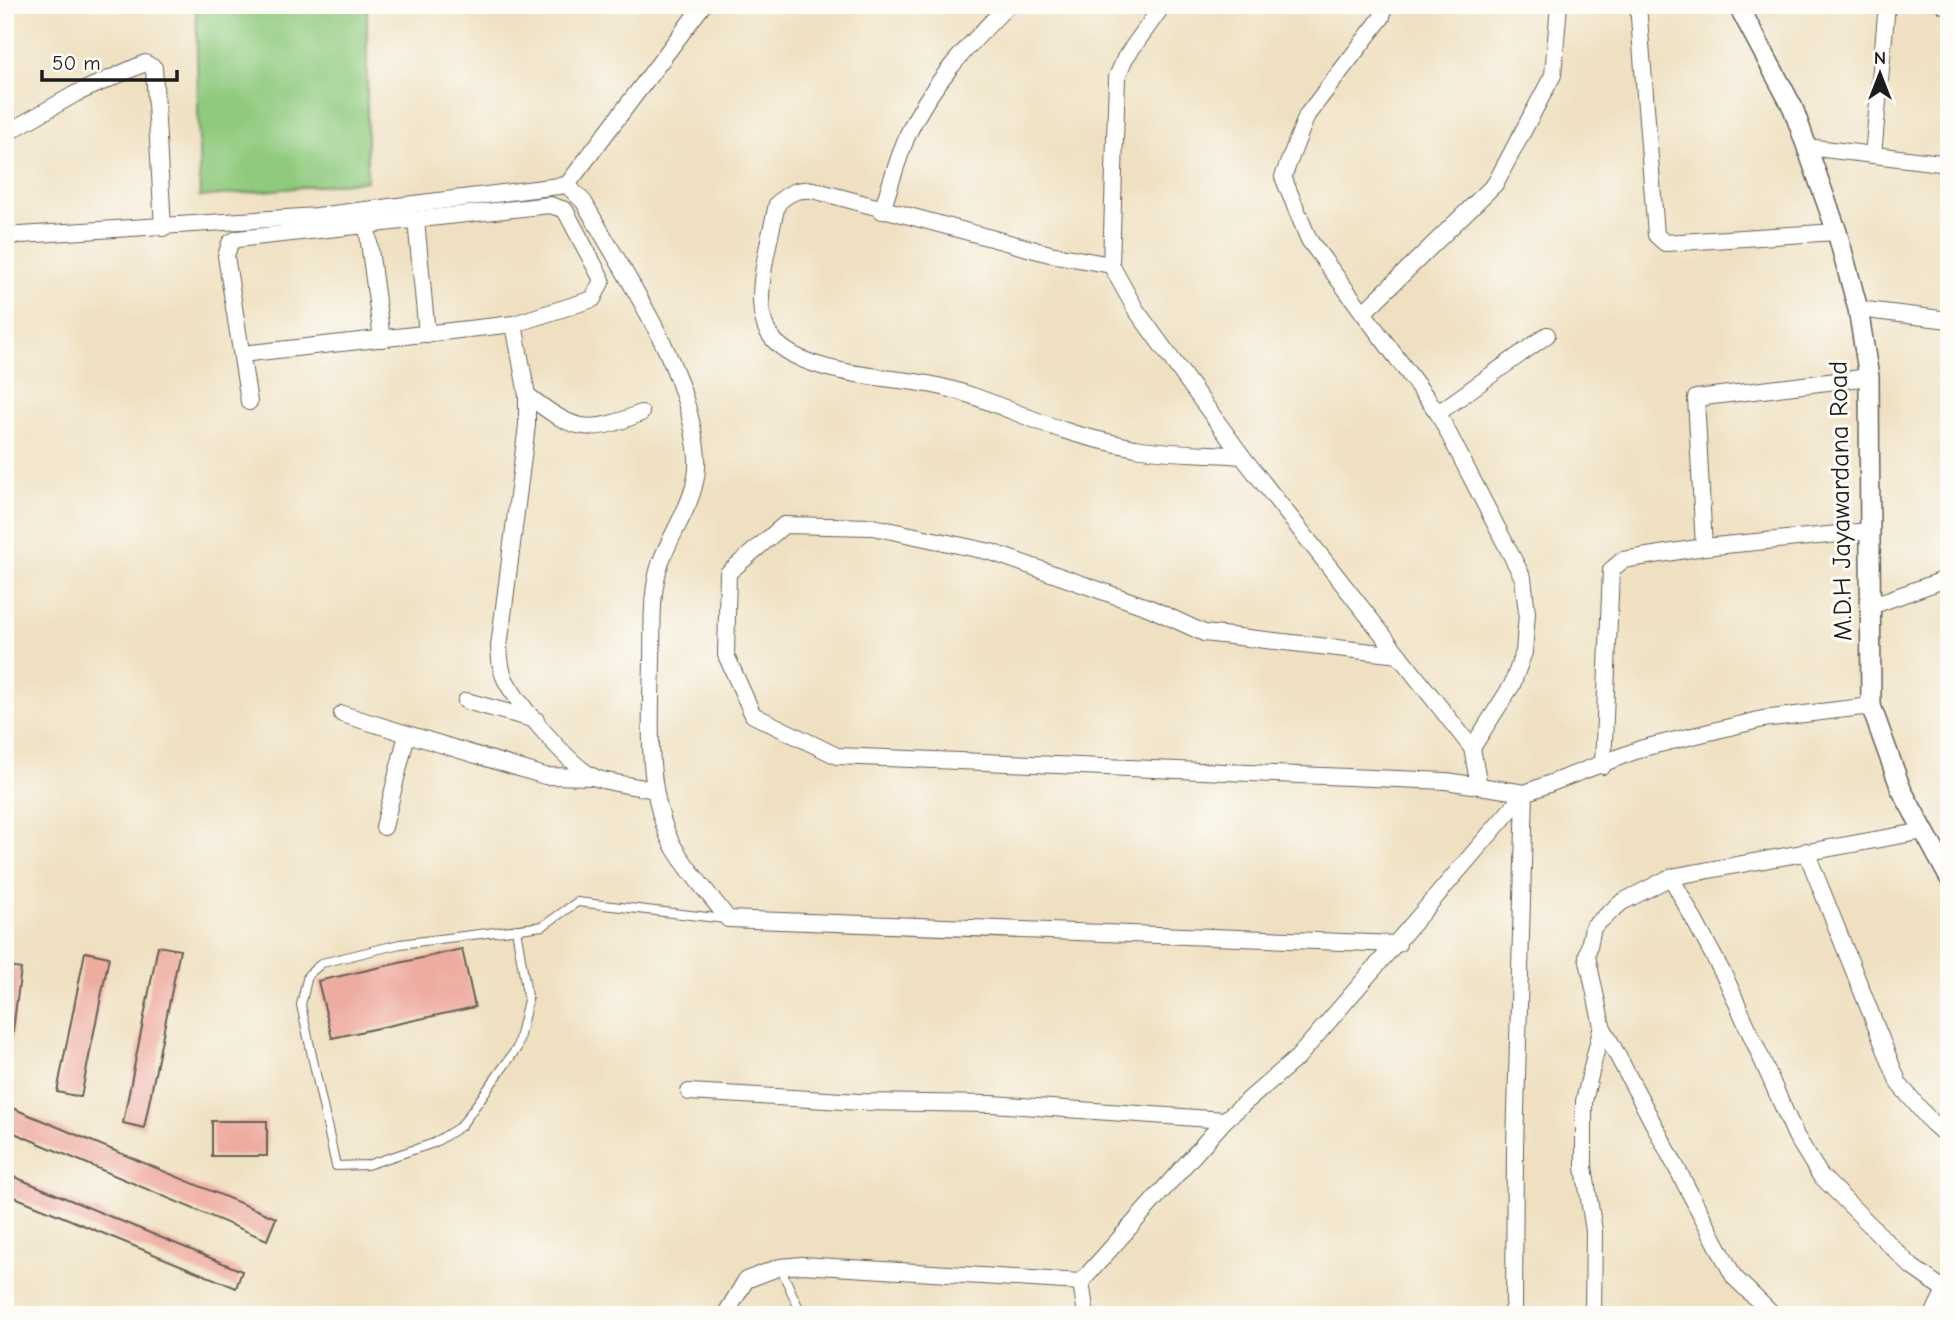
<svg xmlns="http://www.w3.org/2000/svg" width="1954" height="1320" font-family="'Comic Neue',sans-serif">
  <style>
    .green { fill: #90ca7e; stroke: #56734d; stroke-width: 2 }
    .building { fill: #eeaca1 }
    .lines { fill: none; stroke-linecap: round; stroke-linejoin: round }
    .service-casing { stroke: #666156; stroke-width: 10 }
    .minor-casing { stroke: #666156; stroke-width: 18 }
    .tertiary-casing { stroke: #666156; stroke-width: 22 }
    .service { stroke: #fff; stroke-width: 8 }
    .minor { stroke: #fff; stroke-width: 16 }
    .tertiary { stroke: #fff; stroke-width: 19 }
    .labels { text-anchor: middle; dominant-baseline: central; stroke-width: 6; stroke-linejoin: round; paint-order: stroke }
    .street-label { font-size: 26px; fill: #1c1c1c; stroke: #fdfcf7 }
  </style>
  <rect width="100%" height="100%" fill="#fdfcf7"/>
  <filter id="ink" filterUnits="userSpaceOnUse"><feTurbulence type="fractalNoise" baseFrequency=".0143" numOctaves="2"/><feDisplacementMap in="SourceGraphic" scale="14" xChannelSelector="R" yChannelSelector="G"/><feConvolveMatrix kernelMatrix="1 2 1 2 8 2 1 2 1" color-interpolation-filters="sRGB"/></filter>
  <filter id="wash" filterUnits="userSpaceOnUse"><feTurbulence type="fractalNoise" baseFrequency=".00686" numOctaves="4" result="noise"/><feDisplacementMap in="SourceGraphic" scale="28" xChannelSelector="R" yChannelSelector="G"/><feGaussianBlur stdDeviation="1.57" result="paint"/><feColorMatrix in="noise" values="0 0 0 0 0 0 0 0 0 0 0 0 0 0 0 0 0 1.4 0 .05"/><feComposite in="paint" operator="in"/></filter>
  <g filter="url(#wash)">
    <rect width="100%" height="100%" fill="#efe0c1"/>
    <path class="green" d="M196 5H367V181L200 197Z"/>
    <g id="blocks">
      <g class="building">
        <path d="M158 946 180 950 144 1128 123 1123Z"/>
        <path d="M462 949 475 1007 332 1038 318 981Z"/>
        <path d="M85 952 109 957 81 1097 57 1092Z"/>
        <path d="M5 966 21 969 7 1075H5Z"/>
        <path d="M5 1105 276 1218 267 1240 5 1129Z"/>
        <rect x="212" y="1121" width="55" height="35"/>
        <path d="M5 1173 242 1271 236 1288 5 1193Z"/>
      </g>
    </g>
  </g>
  <g filter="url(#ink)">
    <use href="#blocks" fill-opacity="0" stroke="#666156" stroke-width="2"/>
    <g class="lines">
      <defs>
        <g id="service">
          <path d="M516 929 528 1000 517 1048 461 1126 434 1143 367 1165 336 1166 301 1005 308 975 322 963 400 944 543 926 577 902 725 919"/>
          <path d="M780 1267 802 1315"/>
        </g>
        <g id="minor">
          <path d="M1163 5 1125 58 1117 77 1111 265 1136 310 1242 456 1472 748 1479 786"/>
          <path d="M1384 5 1382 17 1307 115 1283 177 1309 240 1438 413 1523 578 1527 613 1524 652 1512 685 1472 748"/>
          <path d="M1638 5 1656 235 1665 243 1837 232"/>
          <path d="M1944 5 1949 6"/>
          <path d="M5 134 75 94 145 63 154 68 163 228"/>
          <path d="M1807 147 1949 164"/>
          <path d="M1873 155 1887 5"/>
          <path d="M567 185 703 5"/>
          <path d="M882 211C890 185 898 158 908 134 931 83 970 44 1008 5"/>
          <path d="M416 220 427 334"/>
          <path d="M367 227 382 339"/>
          <path d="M5 236 317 216 567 185 584 202C628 282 688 363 697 457 700 495 674 527 661 561 650 592 653 628 652 660 651 719 645 782 669 838 679 861 712 897 728 919L1398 944"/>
          <path d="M1111 265 1050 254 813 190C796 189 788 193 777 204 770 240 748 309 772 338 804 376 887 376 933 385 979 394 1019 416 1063 430 1086 438 1112 443 1136 448 1170 454 1207 453 1242 456"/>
          <path d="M1858 309 1949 320"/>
          <path d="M1363 313 1495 184 1553 75 1559 5"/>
          <path d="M514 324 527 395V425L499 647C500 659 500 668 505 679 517 703 572 769 596 778 614 784 636 786 655 790"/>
          <path d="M242 354 514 324 593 299 602 280 565 210 550 205 237 239 230 243 226 256 249 402"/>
          <path d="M527 395C573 430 586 436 641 413"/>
          <path d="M1438 413 1547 335"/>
          <path d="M1704 547 1696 398 1869 377"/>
          <path d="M1868 607 1949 578"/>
          <path d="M1399 655 1204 633 1150 608 991 552 873 527 784 525 728 573 726 655 753 715 837 756 1446 781 1525 793 1515 1147 1514 1307 1509 1315"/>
          <path d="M466 701 536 720"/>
          <path d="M342 714 545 776 594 777"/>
          <path d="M1603 766 1611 570 1623 560 1704 547 1869 531"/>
          <path d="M384 827 407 734"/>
          <path d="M1806 851 1899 1084 1932 1123 1949 1138"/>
          <path d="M1671 877 1727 981 1796 1136 1820 1175 1912 1267 1945 1290"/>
          <path d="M689 1092 860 1102 992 1104 1225 1120"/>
          <path d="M1081 1282 1086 1315"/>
          <path d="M725 1315 746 1280 780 1267 802 1265 1081 1282 1225 1120 1298 1057 1525 793 1643 748 1763 719 1871 706"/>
          <path d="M1593 1315 1594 1231 1584 1167V1101L1602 1026"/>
          <path d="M1773 1315 1734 1277 1602 1026 1587 956 1593 927 1622 902 1671 877 1924 831"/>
          <path d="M1933 1315 1949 1282"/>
        </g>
        <path id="tertiary" d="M1738 5 1793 108 1837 232 1858 309 1869 377 1871 706 1901 789 1949 877"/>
      </defs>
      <use href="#service" class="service-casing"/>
      <use href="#minor" class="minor-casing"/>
      <use href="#tertiary" class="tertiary-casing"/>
      <use href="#service" class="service"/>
      <use href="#minor" class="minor"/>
      <use href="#tertiary" class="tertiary"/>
    </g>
  </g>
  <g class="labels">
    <g class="street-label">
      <text transform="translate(1841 501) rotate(-91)">M.D.H Jayawardana Road</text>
    </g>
  </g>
  <rect width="1954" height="1320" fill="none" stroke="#fdfcf7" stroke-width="28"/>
  <g transform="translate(1880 74)" stroke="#fdfcf7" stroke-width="5" paint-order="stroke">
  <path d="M0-5L12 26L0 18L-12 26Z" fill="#1c1c1c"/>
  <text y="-10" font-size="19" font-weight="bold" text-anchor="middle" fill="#1c1c1c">N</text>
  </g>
  <path d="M42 70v10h135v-10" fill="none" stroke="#1c1c1c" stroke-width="3.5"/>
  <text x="52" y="70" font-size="21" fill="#1c1c1c" stroke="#fdfcf7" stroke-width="5" paint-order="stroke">50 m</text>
</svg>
